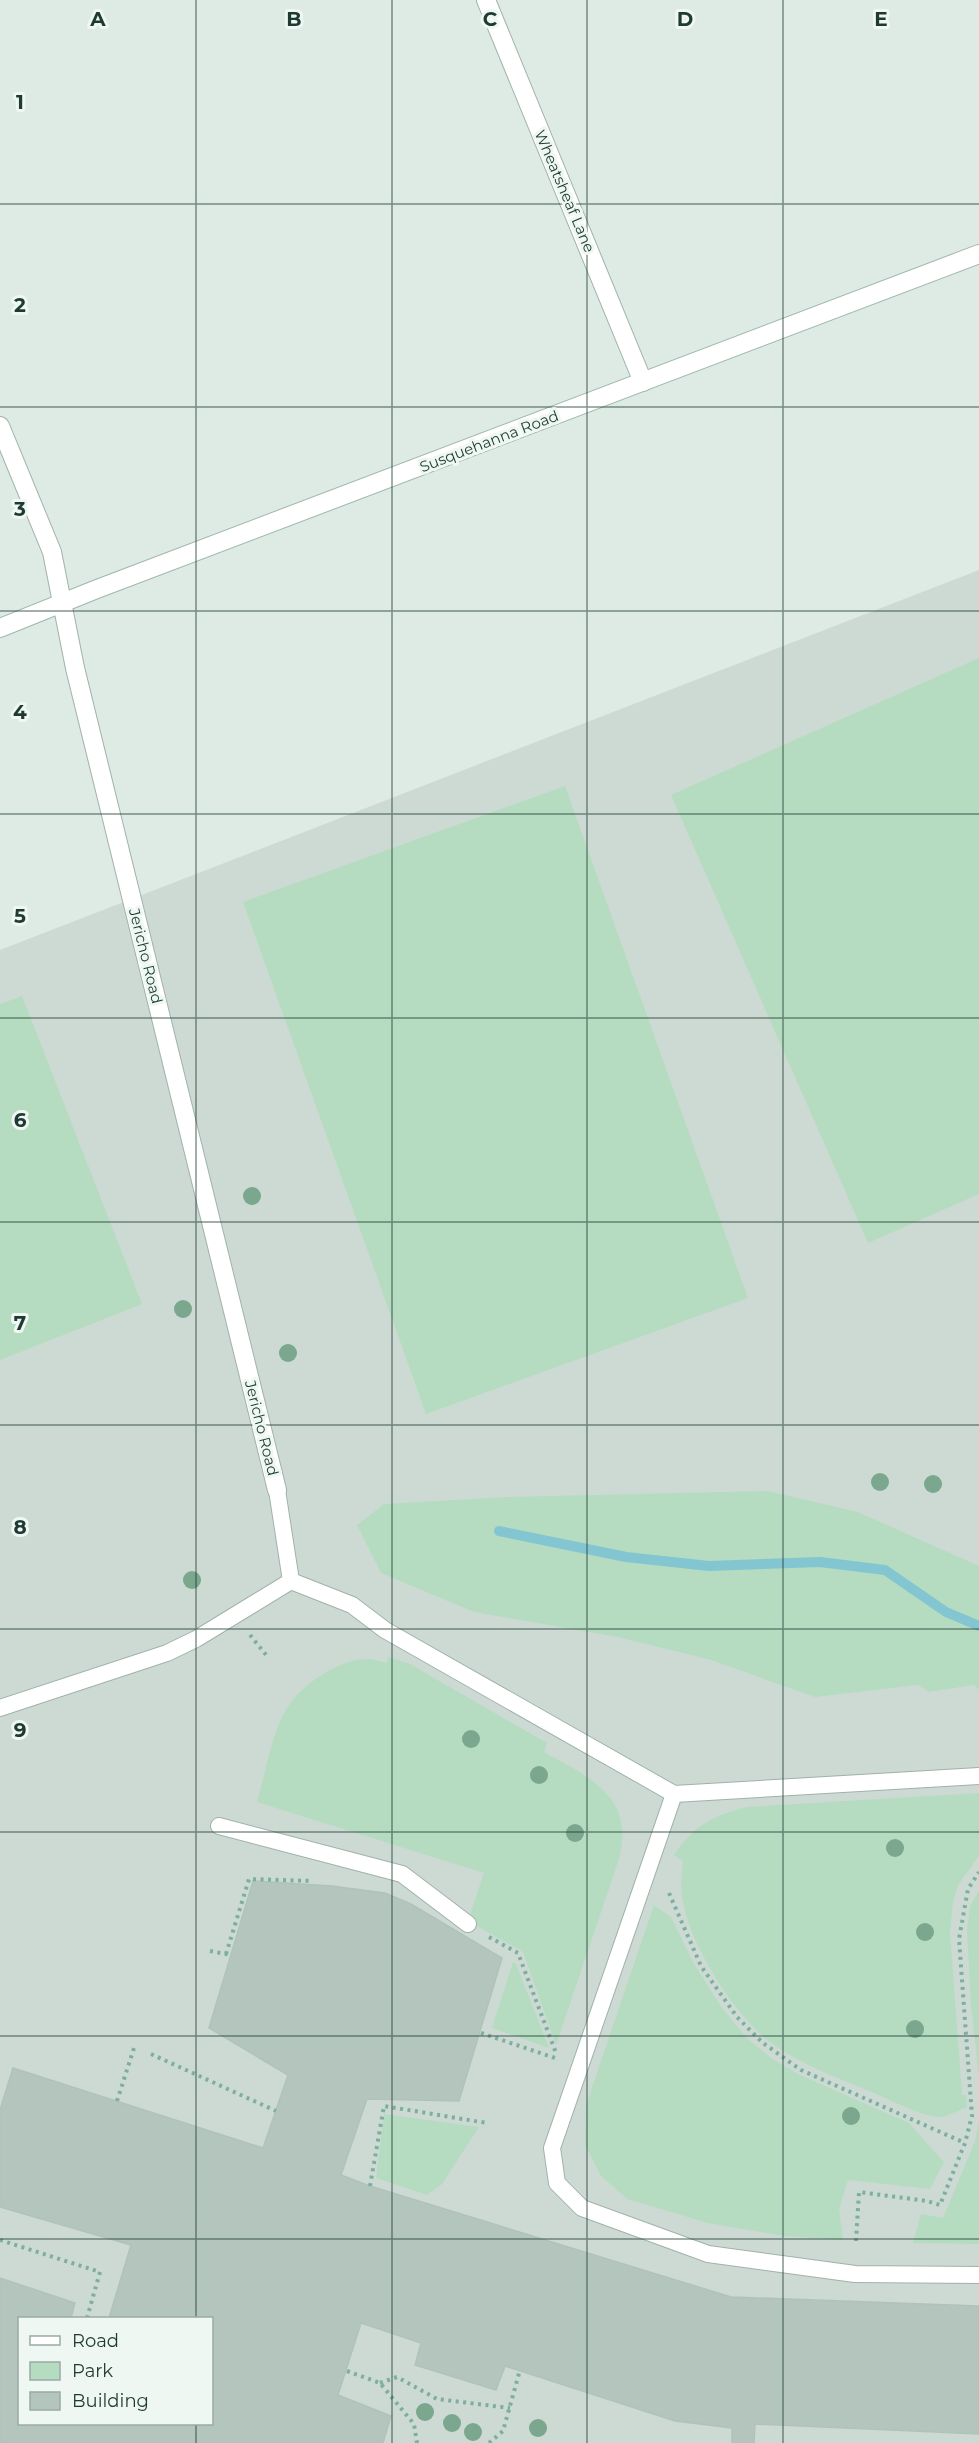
<svg xmlns="http://www.w3.org/2000/svg" width="979" height="2443" font-family="Montserrat,sans-serif">
  <style>
    .built { fill: #ccdad3; fill-rule: evenodd }
    .green { fill: #b5dcc0 }
    .lines { fill: none; stroke-linecap: round; stroke-linejoin: round }
    .stream { stroke: #83c5d1; stroke-width: 10 }
    .building { fill: #b3c5bd; stroke: #b0c3bb; stroke-width: 1.5 }
    .service-casing { stroke: #a1b2ab; stroke-width: 18 }
    .minor-casing { stroke: #a1b2ab; stroke-width: 20 }
    .secondary-casing { stroke: #9db6ad; stroke-width: 20 }
    .path { stroke: #7daf9f; stroke-width: 4; stroke-dasharray: 3 4.5; stroke-linecap: butt }
    .service { stroke: #fff; stroke-width: 16 }
    .minor { stroke: #fff; stroke-width: 18 }
    .secondary { stroke: #fff; stroke-width: 18 }
    .tree { fill: #7aa78d }
    .grid { fill: none; stroke: #1f3a32; stroke-width: 1.5; stroke-opacity: 0.55 }
    .labels { text-anchor: middle; dominant-baseline: central; stroke-width: 6; stroke-linejoin: round; paint-order: stroke }
    .street-label { font-size: 15px; fill: #1f3a32; stroke: #eef7f2 }
    .grid-label { font-size: 20px; text-anchor: middle; font-weight: bold; fill: #1f3a32; stroke: #eef7f2; stroke-width: 6; stroke-linejoin: round; paint-order: stroke }
  </style>
  <rect width="100%" height="100%" fill="#deeae4"/>
  <path class="built" d="M979 570V2443H0V950ZM20 2318H212V2424H20Z"/>
  <g class="green">
    <path d="M979 658V1194L868 1243 671 795Z"/>
    <path d="M565 786 748 1298 426 1414 243 902Z"/>
    <path d="M22 996 142 1304 0 1360V1004Z"/>
    <path d="M767 1491 858 1512 979 1566V1690L974 1685 929 1692 918 1685 815 1697 711 1660 618 1637 474 1612 381 1573 357 1525 384 1504 508 1497Z"/>
    <path d="M388 1657 410 1664 547 1743 544 1752C575 1770 622 1789 622 1832 623 1840 621 1848 620 1856L556 2045 523 1952 468 1921 484 1873 257 1802C265 1774 270 1743 282 1717 295 1688 337 1659 368 1659 374 1659 381 1662 387 1663Z"/>
    <path d="M979 1793V1856L958 1885 953 1902 950 1932 962 2095H966L967 2107C959 2110 950 2115 942 2117 928 2120 884 2097 869 2091 835 2077 801 2064 771 2043 736 2017 692 1948 684 1906 680 1890 681 1876 683 1861L674 1855C692 1826 715 1815 747 1807Z"/>
    <path d="M979 1891V2076L971 2006 967 1929 970 1906Z"/>
    <path d="M654 1905 671 1917 694 1964 722 2008 748 2039 771 2058 800 2075 909 2123 944 2162 930 2189 848 2180 839 2209 843 2240 784 2236 708 2223 627 2199 601 2176 585 2145 586 2105Z"/>
    <path d="M513 1962 516 1964 549 2048 492 2028Z"/>
    <path d="M384 2114 479 2127 442 2184 427 2195 376 2178Z"/>
    <path d="M979 2120V2244L913 2243 921 2214 943 2218 975 2141Z"/>
  </g>
  <g class="lines">
    <path class="stream" d="M499 1531 626 1557 709 1566 820 1562 885 1570 946 1612 979 1626"/>
  </g>
  <path class="building" d="M253 1881 332 1886 385 1893 411 1904 502 1958 459 2101 367 2099 341 2175 370 2186 731 2297 979 2306V2434L755 2424 754 2443H732V2428L675 2421 505 2366 496 2390 415 2365 421 2343 361 2323 338 2395 391 2416 383 2443H0V2278L75 2303 71 2318H20V2424H212V2318H109L131 2245 0 2207V2110L13 2068 263 2148 288 2075 209 2028Z"/>
  <g class="lines">
    <defs>
      <g id="service">
        <path d="M291 1581 352 1605 385 1630 674 1794 979 1776"/>
        <path d="M0 1708 167 1653 196 1639 291 1581 277 1490"/>
        <path d="M674 1794 552 2148 557 2183 582 2208 708 2254 855 2274 979 2275"/>
        <path d="M219 1826 402 1874 468 1924"/>
      </g>
      <g id="minor">
        <path d="M486 0 643 382"/>
        <path d="M0 426 52 552 75 668 277 1490"/>
      </g>
      <path id="secondary" d="M0 628 97 589 979 254"/>
    </defs>
    <use href="#service" class="service-casing"/>
    <use href="#minor" class="minor-casing"/>
    <use href="#secondary" class="secondary-casing"/>
    <g class="path">
      <path d="M250 1635 267 1656"/>
      <path d="M669 1893 701 1966 737 2017 763 2043 801 2070 965 2143"/>
      <path d="M489 1937 518 1953 556 2053"/>
      <path d="M210 1951 231 1955"/>
      <path d="M226 1954 249 1879 313 1881"/>
      <path d="M481 2033 555 2058"/>
      <path d="M151 2054 276 2111"/>
      <path d="M117 2101 134 2048"/>
      <path d="M370 2186 384 2106 487 2123"/>
      <path d="M0 2240 100 2272 87 2318"/>
      <path d="M856 2241 859 2192 927 2201 940 2205 965 2143 972 2116 959 1939 968 1889 979 1872"/>
      <path d="M347 2371 380 2383 414 2424 417 2443"/>
      <path d="M380 2383 397 2377 437 2399 510 2408"/>
      <path d="M489 2443 503 2431 520 2370"/>
    </g>
    <use href="#service" class="service"/>
    <use href="#minor" class="minor"/>
    <use href="#secondary" class="secondary"/>
  </g>
  <g class="tree">
    <circle cx="252" cy="1196" r="9"/>
    <circle cx="183" cy="1309" r="9"/>
    <circle cx="288" cy="1353" r="9"/>
    <circle cx="880" cy="1482" r="9"/>
    <circle cx="933" cy="1484" r="9"/>
    <circle cx="192" cy="1580" r="9"/>
    <circle cx="471" cy="1739" r="9"/>
    <circle cx="539" cy="1775" r="9"/>
    <circle cx="575" cy="1833" r="9"/>
    <circle cx="895" cy="1848" r="9"/>
    <circle cx="925" cy="1932" r="9"/>
    <circle cx="915" cy="2029" r="9"/>
    <circle cx="851" cy="2116" r="9"/>
    <circle cx="425" cy="2412" r="9"/>
    <circle cx="452" cy="2423" r="9"/>
    <circle cx="538" cy="2428" r="9"/>
    <circle cx="473" cy="2432" r="9"/>
  </g>
  <path class="grid" d="M196 0V2318M392 0V2443M587 0V2443M783 0V2443M0 204H979M0 407H979M0 611H979M0 814H979M0 1018H979M0 1222H979M0 1425H979M0 1629H979M0 1832H979M0 2036H979M0 2239H979M196 2424V2443"/>
  <g class="labels">
    <g class="street-label">
      <text transform="translate(565 191) rotate(67)">Wheatsheaf Lane</text>
      <text transform="translate(489 441) rotate(-21)">Susquehanna Road</text>
      <text transform="translate(146 956) rotate(76)">Jericho Road</text>
      <text transform="translate(262 1428) rotate(76)">Jericho Road</text>
    </g>
  </g>
  <g class="grid-label">
    <text x="98" y="26">A</text>
    <text x="294" y="26">B</text>
    <text x="490" y="26">C</text>
    <text x="685" y="26">D</text>
    <text x="881" y="26">E</text>
    <text x="20" y="109">1</text>
    <text x="20" y="312">2</text>
    <text x="20" y="516">3</text>
    <text x="20" y="719">4</text>
    <text x="20" y="923">5</text>
    <text x="20" y="1127">6</text>
    <text x="20" y="1330">7</text>
    <text x="20" y="1534">8</text>
    <text x="20" y="1737">9</text>
  </g>
  <rect x="18" y="2317" width="195" height="108" fill="#eef7f2" stroke="#9baba5" stroke-width="1.5"/>
  <rect x="30" y="2336" width="30" height="9" fill="#ffffff" stroke="#9baba5" stroke-width="1.5"/>
  <text x="72" y="2347" font-size="18" fill="#1f3a32">Road</text>
  <rect x="30" y="2362" width="30" height="18" fill="#b5dcc0" stroke="#9baba5" stroke-width="1.5"/>
  <text x="72" y="2377" font-size="18" fill="#1f3a32">Park</text>
  <rect x="30" y="2392" width="30" height="18" fill="#b3c5bd" stroke="#9baba5" stroke-width="1.5"/>
  <text x="72" y="2407" font-size="18" fill="#1f3a32">Building</text>
</svg>
